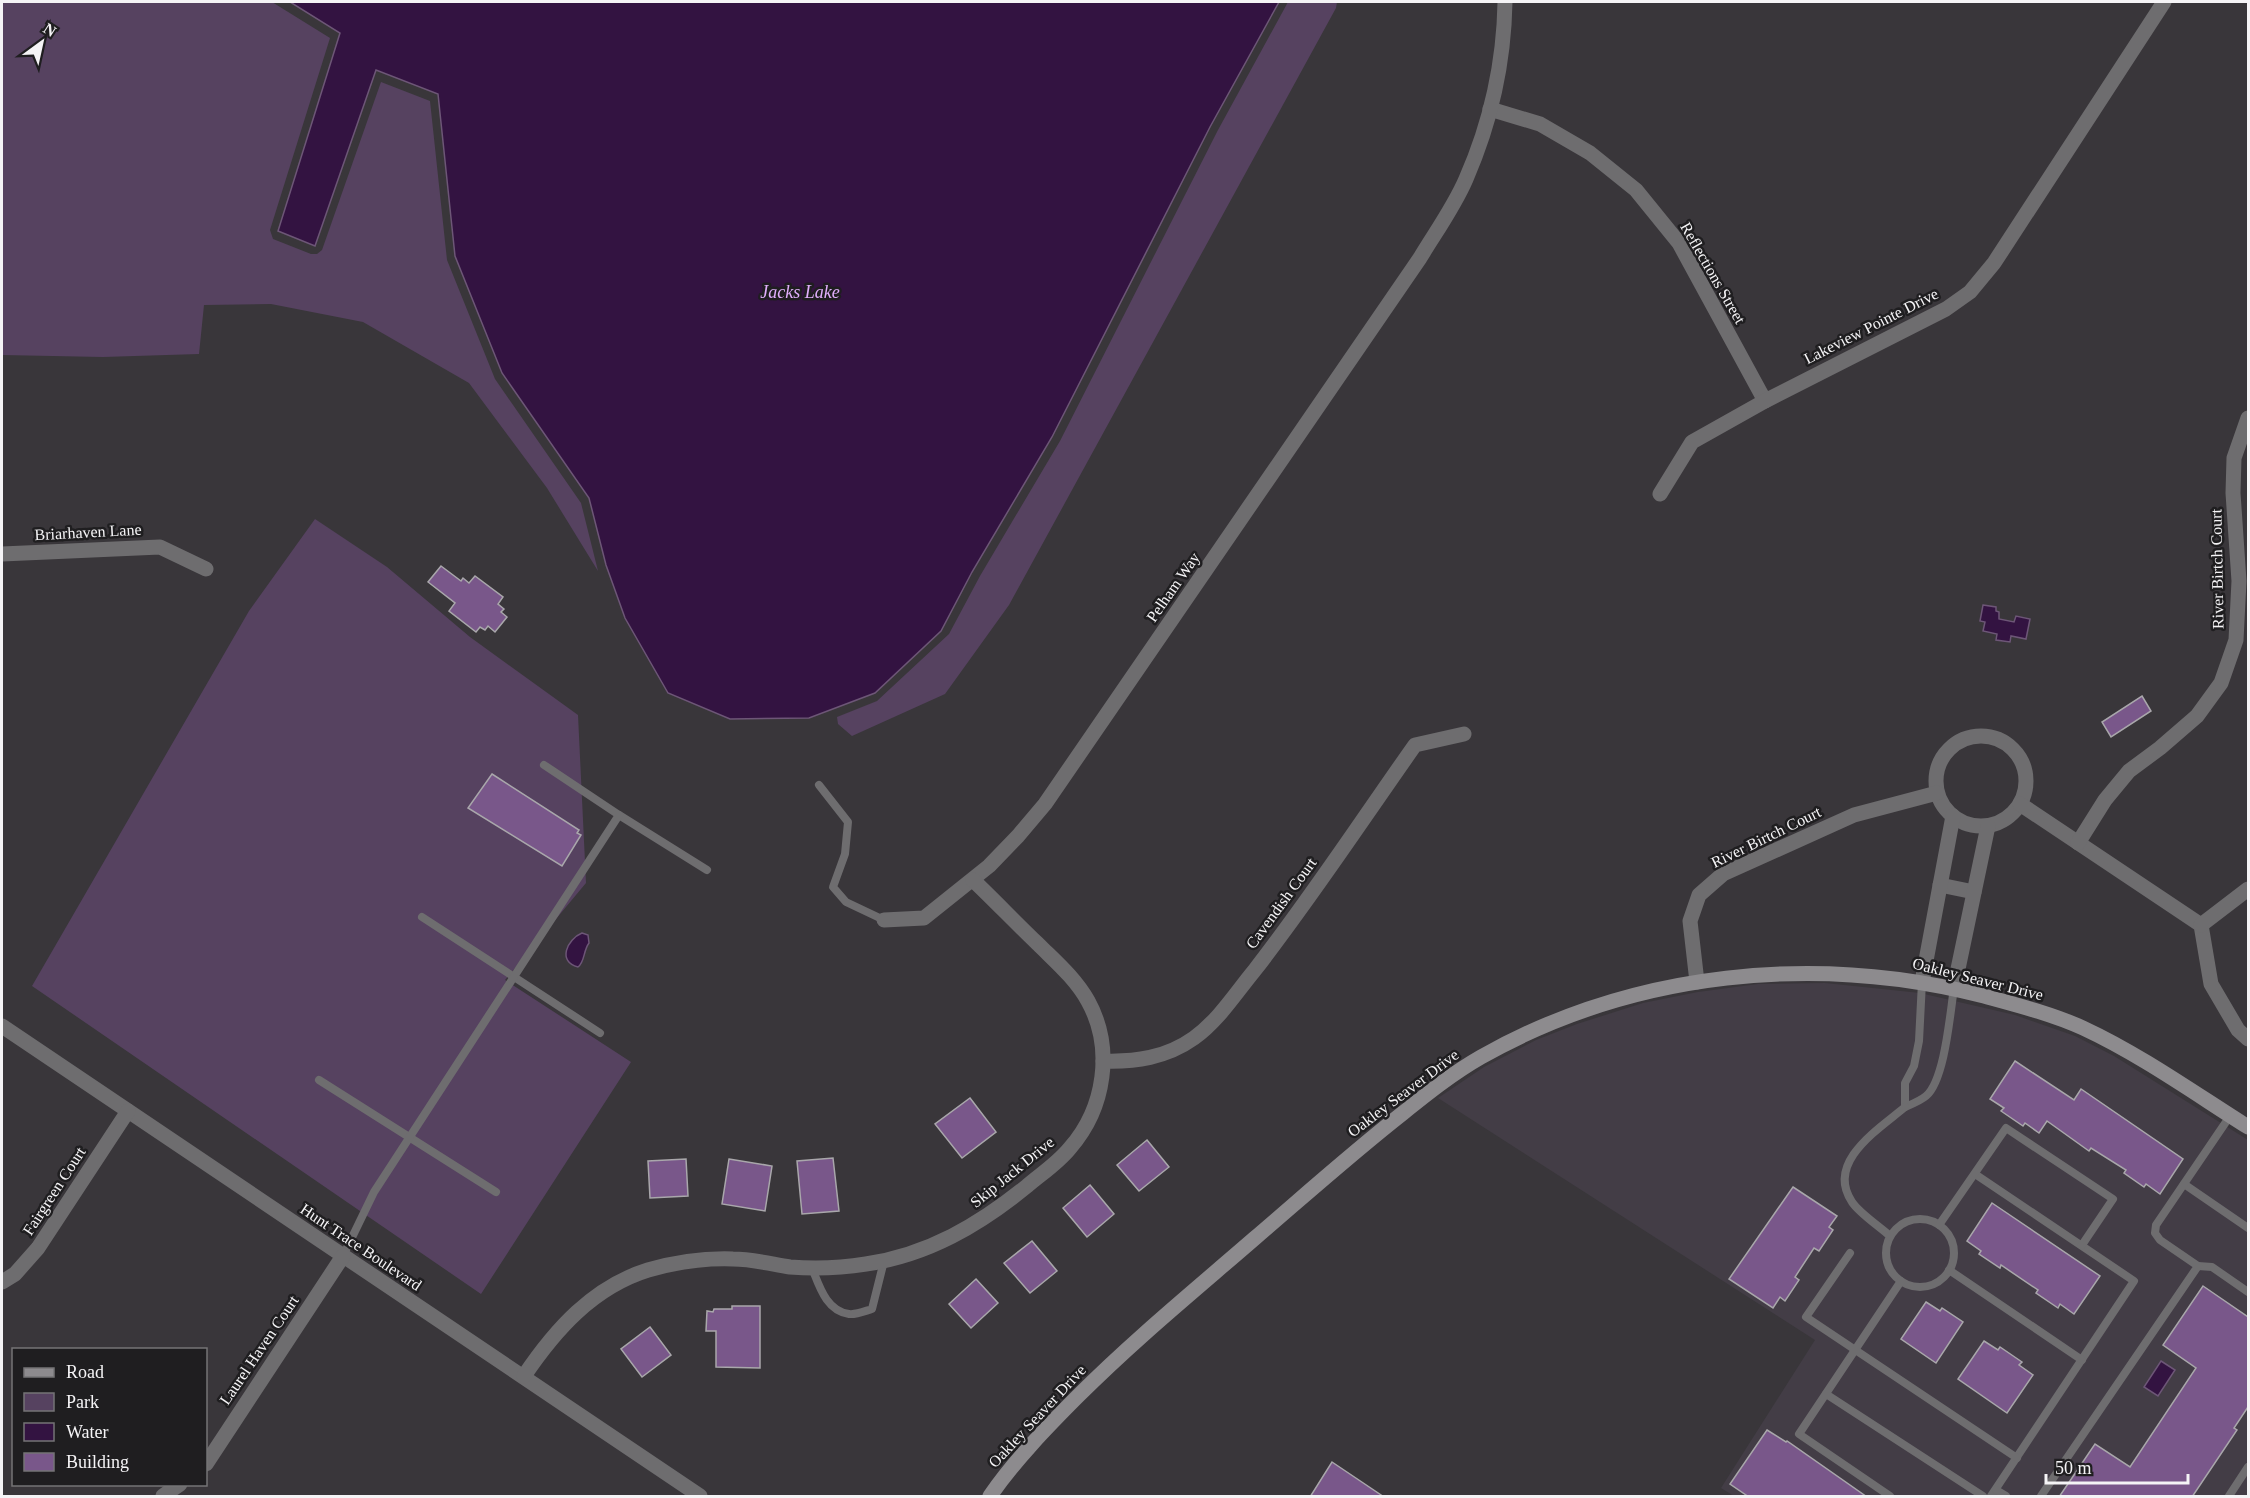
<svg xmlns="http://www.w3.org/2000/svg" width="2250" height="1498" font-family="Georgia,serif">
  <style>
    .built { fill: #433d46 }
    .green { fill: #564260 }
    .water { fill: #331341; stroke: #6d5677; stroke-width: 1.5 }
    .building { fill: #79578a; stroke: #a9a7ab; stroke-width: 1.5 }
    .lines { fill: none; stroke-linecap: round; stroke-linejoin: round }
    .lane { stroke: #6e6d6f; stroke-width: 8 }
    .street { stroke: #6e6d6f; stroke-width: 15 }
    .secondary { stroke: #8d8b8e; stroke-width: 15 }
    .labels { text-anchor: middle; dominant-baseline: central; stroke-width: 5; stroke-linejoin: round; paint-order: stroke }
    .street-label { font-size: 16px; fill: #f5f4f6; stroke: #1f1e20 }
    .water-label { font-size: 18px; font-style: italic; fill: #e0aefb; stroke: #1f1e20 }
  </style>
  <rect width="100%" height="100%" fill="#39363a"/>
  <path class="built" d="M1825 983 1920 993 2015 1015 2075 1036 2114 1056 2248 1140V1496H1734L1721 1488 1815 1340 1438 1098 1484 1067 1536 1040 1577 1024 1643 1003 1698 992 1758 984Z"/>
  <g class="green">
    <path d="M2 2H272L330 38 270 230 273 239 311 254H317L322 250 381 82 430 101 447 260 495 379 581 503 598 571 547 488 469 383 363 322 271 304 204 305 199 354 103 357 2 355Z"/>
    <path d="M1288 2H1337L1336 8 1009 605 945 694 852 736 838 724 837 717 877 701 949 634 980 576 1060 441 1218 130Z"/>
    <path d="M315 519 387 567 470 637 578 715 586 883 505 980 631 1062 481 1294 32 986 249 611Z"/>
  </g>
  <g class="water">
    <path d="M290 2H1279L1210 127 1052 437 972 572 941 631 875 693 809 718 730 719 668 693 625 618 606 565 589 498 502 373 455 256 438 94 376 70 315 246 278 231 340 33Z"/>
    <path d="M1983 605 1996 607V611L1999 612V619L2014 622 2016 616 2030 619 2026 639 2011 636 2010 642 1996 640 1997 634 1983 631 1985 622 1980 621Z"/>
    <path d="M582 933 588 935 589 943C583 951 585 962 578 967 557 962 567 939 582 933Z"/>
    <path d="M2161 1361 2175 1370 2158 1396 2144 1387Z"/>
  </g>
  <g class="building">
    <path d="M441 566 461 581 463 578 469 583 475 576 503 597 498 604 504 609 501 612 507 617 495 632 488 626 485 630 480 627 476 632 449 611 455 603 428 582Z"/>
    <path d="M2142 696 2151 711 2111 737 2102 722Z"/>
    <path d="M492 774 579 830 577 833 581 835 562 866 468 808Z"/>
    <path d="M2015 1061 2074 1100 2081 1089 2183 1159 2160 1194 2146 1184 2144 1187 2124 1173 2126 1170 2091 1148 2089 1151 2047 1121 2039 1133 2025 1123 2023 1126 2001 1111 2004 1108 1990 1099Z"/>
    <path d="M970 1098 996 1132 962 1158 935 1124Z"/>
    <path d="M1147 1140 1169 1167 1139 1191 1117 1165Z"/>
    <path d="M833 1158 839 1211 802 1214 797 1161Z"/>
    <path d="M686 1159 688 1196 650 1198 648 1161Z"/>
    <path d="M729 1159 772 1166 765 1211 722 1204Z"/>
    <path d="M1090 1185 1114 1214 1087 1237 1063 1208Z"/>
    <path d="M1793 1187 1837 1216 1829 1227 1833 1230 1819 1251 1814 1248 1795 1277 1799 1280 1785 1301 1780 1297 1773 1308 1729 1279Z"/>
    <path d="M1992 1203 2100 1276 2074 1314 2060 1304 2058 1308 2036 1293 2038 1290 2001 1265 2000 1268 1979 1254 1981 1251 1967 1241Z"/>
    <path d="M1032 1241 1057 1271 1030 1293 1004 1263Z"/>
    <path d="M976 1279 998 1303 971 1328 949 1304Z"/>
    <path d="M2203 1286 2248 1317V1407L2234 1428 2237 1430 2192 1497H2059L2095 1444 2130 1467 2196 1368 2163 1345Z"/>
    <path d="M1926 1302 1940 1311 1942 1308 1963 1322 1936 1363 1901 1339Z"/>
    <path d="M732 1306H760V1368L716 1367V1331H706L707 1311 713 1312 714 1309H732Z"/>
    <path d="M650 1327 671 1355 642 1377 621 1349Z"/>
    <path d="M1984 1341 1998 1350 2000 1347 2022 1362 2019 1365 2033 1375 2007 1413 1958 1379Z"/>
    <path d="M1767 1430 1786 1442 1787 1441 1867 1497H1749L1730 1484Z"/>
    <path d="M1332 1462 1384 1497H1310Z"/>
  </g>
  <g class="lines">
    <g class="lane">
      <path d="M819 785 848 822 845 854 833 887 846 902 884 920"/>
      <path d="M619 815 707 870"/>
      <path d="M422 917 600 1033"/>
      <path d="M1922 982 1919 1041 1914 1066 1905 1083V1107C1912 1104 1920 1101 1926 1096 1945 1080 1950 1013 1954 988"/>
      <path d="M319 1080 496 1192"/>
      <path d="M1975 1174 2134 1281 1991 1496"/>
      <path d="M2184 1184 2248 1228"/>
      <circle cx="1920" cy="1253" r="34"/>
      <path d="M1939 1225 2006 1128 2113 1199 2082 1245"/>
      <path d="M1890 1236C1879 1226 1859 1213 1852 1202 1825 1162 1879 1129 1905 1107"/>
      <path d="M1850 1253 1806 1317 2017 1458"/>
      <path d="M343 1256 374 1192 619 815 544 765"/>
      <path d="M2198 1266 2212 1267 2248 1292"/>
      <path d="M812 1268C819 1285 826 1311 849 1314 856 1315 865 1311 872 1309L884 1261"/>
      <path d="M1949 1270 2082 1360"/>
      <path d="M1826 1394 1983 1496"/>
      <path d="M1996 1490 2006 1496"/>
      <path d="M1890 1496 1799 1434 1901 1281"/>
      <path d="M2041 1496 2198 1266 2160 1240 2155 1233 2156 1225 2230 1116"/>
      <path d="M2229 1496 2248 1467"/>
    </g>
    <g class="street">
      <path d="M1490 109 1540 124 1590 153 1636 190 1679 243 1765 401"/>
      <path d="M1660 494 1692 442 1765 401 1946 309 1970 292 1994 263 2164 2"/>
      <path d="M2 554 160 547 206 569"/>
      <circle cx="1981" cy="781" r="45"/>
      <path d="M2020 804 2201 925 2211 984 2238 1030 2248 1039"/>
      <path d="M2078 843 2105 800 2129 771 2160 748 2197 716 2221 683 2236 640 2239 581 2233 493 2234 458 2248 418"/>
      <path d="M1940 885 1974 892"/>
      <path d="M884 920 924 918 989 866 1018 836 1045 804 1420 258C1435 233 1454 207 1466 179 1490 124 1504 62 1505 2"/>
      <path d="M2201 925 2248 889"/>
      <path d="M1697 982 1690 921 1699 895 1723 874 1854 815 1937 793"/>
      <path d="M1922 982 1953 816"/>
      <path d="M1954 988 1988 826"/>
      <path d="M2 1026 700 1496"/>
      <path d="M1103 1061C1135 1062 1166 1058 1194 1038 1218 1021 1235 994 1254 971 1311 898 1362 820 1415 745L1464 734"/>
      <path d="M2 1282 15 1274 38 1248 128 1111"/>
      <path d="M524 1376C555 1330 593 1287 648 1270 676 1262 704 1258 733 1259 752 1259 771 1264 790 1267 815 1269 841 1268 866 1264 928 1255 979 1225 1027 1186 1041 1174 1058 1163 1070 1148 1105 1108 1114 1048 1088 1001 1075 978 1056 962 1038 944 1016 923 995 901 973 880"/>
      <path d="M206 1464 343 1256"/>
      <path d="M163 1496 180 1484"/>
    </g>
    <path class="secondary" d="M990 1496C1015 1460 1047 1427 1078 1396 1134 1340 1195 1290 1255 1238 1304 1196 1352 1153 1403 1113 1428 1093 1453 1073 1481 1057 1633 971 1816 953 1984 996 2017 1005 2052 1014 2083 1028 2141 1055 2194 1093 2248 1127"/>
  </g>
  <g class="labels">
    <g class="street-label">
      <text transform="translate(1713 273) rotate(60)">Reflections Street</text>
      <text transform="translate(1871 326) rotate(-27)">Lakeview Pointe Drive</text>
      <text transform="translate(88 532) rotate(-3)">Briarhaven Lane</text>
      <text transform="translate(2217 569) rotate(-91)">River Birtch Court</text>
      <text transform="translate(1173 587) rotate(-55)">Pelham Way</text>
      <text transform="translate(1766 837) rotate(-26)">River Birtch Court</text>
      <text transform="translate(1281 903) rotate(-54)">Cavendish Court</text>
      <text transform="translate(1978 979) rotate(14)">Oakley Seaver Drive</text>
      <text transform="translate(1403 1093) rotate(-37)">Oakley Seaver Drive</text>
      <text transform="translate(1012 1172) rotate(-39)">Skip Jack Drive</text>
      <text transform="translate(54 1191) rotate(-57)">Fairgreen Court</text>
      <text transform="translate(361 1247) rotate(34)">Hunt Trace Boulevard</text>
      <text transform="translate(259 1350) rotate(-56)">Laurel Haven Court</text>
      <text transform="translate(1037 1416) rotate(-47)">Oakley Seaver Drive</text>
    </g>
    <g class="water-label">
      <text x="800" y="292">Jacks Lake</text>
    </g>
  </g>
  <rect width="2250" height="1498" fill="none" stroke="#f5f4f6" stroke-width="6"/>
  <rect x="12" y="1348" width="195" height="138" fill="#1f1e20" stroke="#757476" stroke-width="1.5"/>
  <rect x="24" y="1368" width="30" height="9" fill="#8d8b8e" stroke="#757476" stroke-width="1.5"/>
  <text x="66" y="1378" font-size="18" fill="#f5f4f6">Road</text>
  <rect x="24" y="1393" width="30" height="18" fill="#564260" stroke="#757476" stroke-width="1.5"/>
  <text x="66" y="1408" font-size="18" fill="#f5f4f6">Park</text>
  <rect x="24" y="1423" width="30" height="18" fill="#331341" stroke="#757476" stroke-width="1.5"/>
  <text x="66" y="1438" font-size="18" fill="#f5f4f6">Water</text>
  <rect x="24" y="1453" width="30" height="18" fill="#79578a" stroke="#757476" stroke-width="1.5"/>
  <text x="66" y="1468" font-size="18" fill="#f5f4f6">Building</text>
  <g transform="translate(42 42) rotate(33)" stroke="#1f1e20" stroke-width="4.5" paint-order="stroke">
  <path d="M0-4.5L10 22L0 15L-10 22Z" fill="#f5f4f6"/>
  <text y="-9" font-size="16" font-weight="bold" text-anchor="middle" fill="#f5f4f6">N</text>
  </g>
  <path d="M2046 1474v9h142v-9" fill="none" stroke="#f5f4f6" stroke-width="3"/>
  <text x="2055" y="1474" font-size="18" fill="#f5f4f6" stroke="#1f1e20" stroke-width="4.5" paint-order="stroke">50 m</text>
</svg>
